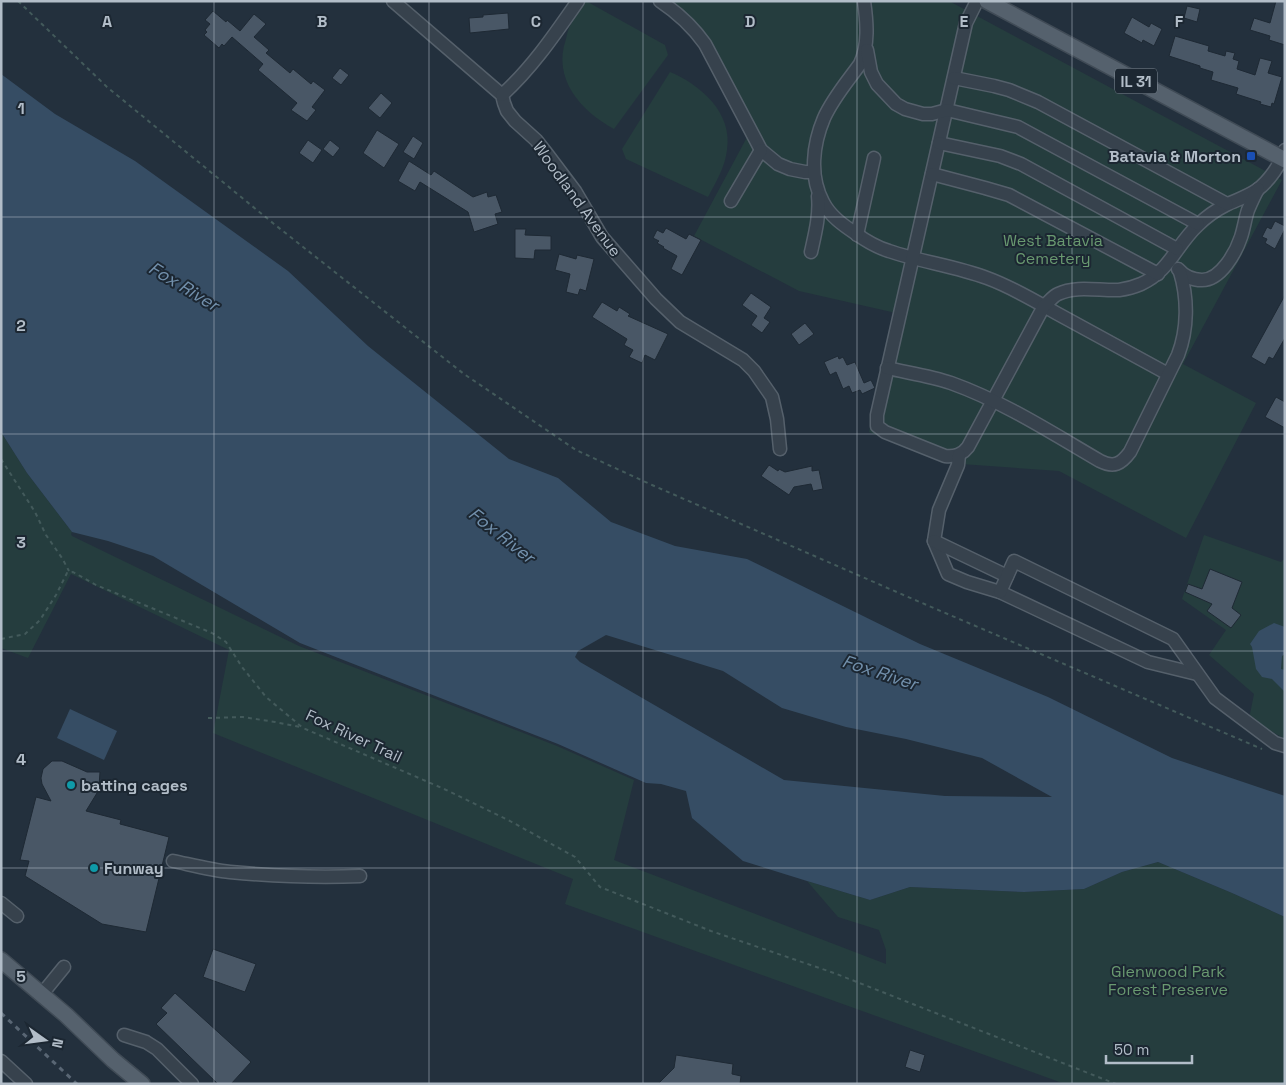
<svg xmlns="http://www.w3.org/2000/svg" width="1286" height="1085" font-family="'Space Grotesk',sans-serif">
  <style>
    .green { fill: #253d3e }
    .water { fill: #364d64; fill-rule: evenodd }
    .building { fill: #495766; stroke: #1e2934 }
    .lines { fill: none; stroke-linecap: round; stroke-linejoin: round }
    .minor-casing { stroke: #55606b; stroke-width: 15 }
    .major-casing { stroke: #404b56; stroke-width: 18 }
    .path { stroke: #435a5b; stroke-width: 2; stroke-dasharray: 4 4; stroke-linecap: butt }
    .minor { stroke: #37424d; stroke-width: 12 }
    .major { stroke: #55616d; stroke-width: 15 }
    .rail { stroke: #596674; stroke-width: 3; stroke-dasharray: 5 5; stroke-linecap: butt }
    .grid { fill: none; stroke: #b2bdc8; stroke-width: 1; stroke-opacity: 0.55 }
    .transit-dot { fill: #1a4fb4; stroke: #1c2732; stroke-width: 2 }
    .culture-dot { fill: #0f9aa8; stroke: #1c2732; stroke-width: 2 }
    .labels { text-anchor: middle; dominant-baseline: central; stroke-width: 4; stroke-linejoin: round; paint-order: stroke }
    .shield { fill: #1c2732; stroke: #85909b; stroke-width: 1 }
    .shield-label { font-size: 15px; font-weight: bold; fill: #b2bdc8 }
    .poi-label { font-size: 16px; font-weight: bold; fill: #b2bdc8; stroke: #1c2732; text-anchor: start }
    .street-label { font-size: 16px; fill: #b2bdc8; stroke: #1c2732 }
    .park-label { font-size: 16px; fill: #699970; stroke: #1c2732 }
    .water-label { font-size: 18px; font-style: italic; fill: #7290ac; stroke: #1c2732 }
    .grid-label { font-size: 16px; text-anchor: middle; font-weight: bold; fill: #b2bdc8; stroke: #1c2732; stroke-width: 4; stroke-linejoin: round; paint-order: stroke }
  </style>
  <rect width="100%" height="100%" fill="#23303d"/>
  <g class="green">
    <path d="M586 1 665 45 668 55 614 129C581 111 552 79 566 39 567 34 568 29 571 24 575 16 581 9 586 1Z"/>
    <path d="M669 1H949L1282 180 1183 364 1256 403 1186 538 1059 471 947 463 869 432 896 313 799 291 694 236 753 126Z"/>
    <path d="M670 72C701 85 733 113 727 150 725 167 716 182 708 197L626 159 622 149Z"/>
    <path d="M1 432 27 473 72 532 71 534 72 536 299 646 557 746 634 780 614 860 886 964V950L879 930 838 917 807 881 870 900 910 887 1024 892 1084 889 1122 872 1158 862 1232 893 1285 917V1084H1065L565 904 573 879 213 733 229 650 71 574 28 658 1 648Z"/>
    <path d="M1204 535 1281 562 1285 558V739L1251 720 1250 714 1254 694 1209 655 1226 630 1182 599Z"/>
  </g>
  <g class="water">
    <path d="M1 74 55 114 135 161 288 271 368 346 509 459 558 478 611 522 675 546 747 559 920 644 1048 697 1172 758 1285 796V917L1232 893 1158 862 1122 872 1084 889 1024 892 910 887 870 900 807 881 743 861 692 818 686 791 661 784 646 783 558 744 300 643 153 556 108 541 72 532 27 473 1 432ZM606 635 723 671 782 708 846 727 906 739 982 758 1052 797 945 796 784 780 580 662 575 657 578 651Z"/>
    <path d="M1274 623 1285 627V654L1282 656 1281 669 1285 670V692L1272 679 1262 677 1256 669 1252 647 1250 644 1259 631Z"/>
    <path d="M70 709 117 731 104 760 57 738Z"/>
  </g>
  <g class="building">
    <path d="M1276 1H1285V45L1269 40 1270 36 1250 30 1254 18 1270 23Z"/>
    <path d="M1187 6 1200 9 1197 22 1184 18Z"/>
    <path d="M213 11 226 22 227 20 240 31 254 14 266 24 254 37 269 50 266 53 290 73 293 69 311 84 313 81 325 90 312 107 316 110 307 121 291 110 297 103 258 70 263 64 232 37 224 46 222 44 219 48 204 35 207 32 205 30 210 24 205 20Z"/>
    <path d="M508 13 509 29 470 33 469 18 483 17V15Z"/>
    <path d="M1132 17 1149 27 1151 23 1162 29 1154 46 1143 40 1142 43 1124 33Z"/>
    <path d="M1175 36 1209 46 1208 51 1225 56 1226 51 1235 53 1233 59 1239 61 1237 69 1255 75 1260 58 1272 61 1268 73 1282 77 1274 104 1272 103 1271 107 1260 104 1261 102 1236 94 1238 88 1211 80 1213 72 1200 68V66L1169 56Z"/>
    <path d="M340 68 349 75 341 85 332 78Z"/>
    <path d="M381 93 392 103 380 118 368 108Z"/>
    <path d="M377 130 399 144 384 168 363 153Z"/>
    <path d="M413 136 423 143 414 159 403 152Z"/>
    <path d="M308 140 322 150 313 163 299 153Z"/>
    <path d="M330 140 340 148 333 157 323 149Z"/>
    <path d="M409 161 431 175 434 171 473 197 487 192 488 197 496 195 502 212 495 214 498 224 474 232 468 212 420 182 415 191 398 181Z"/>
    <path d="M1275 221 1285 226V229L1275 249 1265 243 1267 239 1262 237 1267 227 1271 229Z"/>
    <path d="M666 228 686 239 689 234 701 240 682 275 671 269 677 256 663 248 664 247 657 243 659 241 653 238 657 230 663 233Z"/>
    <path d="M515 229H526L525 235 551 236V250H535L534 259 515 258Z"/>
    <path d="M559 254 576 259 577 255 594 259 586 291 580 289 578 295 566 292 570 274 555 270Z"/>
    <path d="M751 293 771 307 764 318 770 322 762 333 751 325 757 316 742 305Z"/>
    <path d="M1285 295V338L1273 359 1269 357 1265 365 1251 357Z"/>
    <path d="M602 302 617 311 619 307 630 314 628 316 668 334 655 360 645 355 642 363 629 357 633 350 624 345 627 339 592 317Z"/>
    <path d="M805 323 814 334 799 345 791 334Z"/>
    <path d="M838 356 839 359 843 357 847 365 855 362 864 383 871 380 875 388 862 394 860 390 852 393 849 386 843 389 836 372 830 375 824 362Z"/>
    <path d="M1276 397 1285 402V428L1265 417Z"/>
    <path d="M769 465 778 471 779 469 785 472 812 466V471L819 470 823 489 813 491 811 484 794 487 789 495 761 476Z"/>
    <path d="M1210 569 1242 582 1232 608 1241 615 1231 628 1207 611 1212 604 1185 592 1188 584 1202 589Z"/>
    <path d="M52 761H62L87 772H100L99 786 97 793 86 811 121 820 120 824 169 837 146 932 102 924 25 876 29 861 20 860 36 797 51 801 42 784 41 778 43 769Z"/>
    <path d="M213 949 256 964 245 992 203 977Z"/>
    <path d="M175 993 251 1062 231 1084H218L156 1024 167 1013 161 1008Z"/>
    <path d="M910 1050 925 1055 920 1072 905 1067Z"/>
    <path d="M676 1055 733 1064 732 1074 741 1076 740 1084H658L674 1068Z"/>
  </g>
  <g class="lines">
    <defs>
      <g id="minor">
        <path d="M393 1 502 95 504 103 507 111 515 121 536 140 547 154 575 191 602 237 656 299 680 322 743 360 754 371 772 397 777 419 780 449"/>
        <path d="M660 1C678 13 693 27 705 44L761 150 778 164 790 169 805 172H814"/>
        <path d="M864 1C867 22 869 45 860 64 847 82 833 98 824 118 813 144 809 176 823 202 830 216 843 225 855 233 866 241 876 247 889 251 921 262 955 266 987 278 1012 287 1035 301 1058 314 1095 334 1131 354 1168 374"/>
        <path d="M977 1 966 23 877 415V426L885 432 945 456C955 457 962 455 968 447L1044 306C1049 302 1053 296 1058 294 1076 285 1100 291 1119 290 1126 289 1134 287 1141 284 1170 271 1176 245 1198 225 1206 217 1216 210 1226 205 1236 200 1247 197 1257 190 1269 181 1281 164 1285 150"/>
        <path d="M867 50 871 72 877 84 896 104 905 109 923 114H932L947 110 993 121 1018 127 1042 140 1198 224"/>
        <path d="M954 78 994 86 1009 90 1038 102 1227 204"/>
        <path d="M502 95C532 68 555 34 578 1"/>
        <path d="M939 143 1000 156 1021 164 1177 249"/>
        <path d="M932 174 985 188 1009 195 1158 274"/>
        <path d="M731 201 761 150"/>
        <path d="M857 235 874 158"/>
        <path d="M811 252C815 234 820 215 818 196"/>
        <path d="M1178 269C1184 276 1193 280 1202 280 1221 280 1236 252 1241 237 1244 228 1245 219 1248 210 1251 203 1254 196 1258 189"/>
        <path d="M887 368C909 373 931 376 951 383 1004 402 1052 433 1100 461 1114 468 1121 464 1130 452L1178 355C1188 329 1188 298 1180 272"/>
        <path d="M959 455 958 465 939 510 934 541 948 574 967 582 1000 592 1148 662 1197 674"/>
        <path d="M934 541 1007 576"/>
        <path d="M1000 592 1014 561 1173 639 1215 698 1275 743 1285 746"/>
        <path d="M173 861C192 865 211 870 230 872 273 876 316 878 360 876"/>
        <path d="M1 903 17 916"/>
        <path d="M42 994 64 967"/>
        <path d="M124 1035 146 1042 157 1049 192 1084"/>
        <path d="M1 1061 26 1084"/>
      </g>
      <g id="major">
        <path d="M987 1 1285 160"/>
        <path d="M1 960 66 1015 113 1060 142 1084"/>
      </g>
    </defs>
    <use href="#minor" class="minor-casing"/>
    <use href="#major" class="major-casing"/>
    <g class="path">
      <path d="M18 1 107 87 274 224 464 374 576 450 652 485 915 600 1262 749"/>
      <path d="M1 459 35 512 46 535 62 558 69 571"/>
      <path d="M1 639 25 634 40 620 56 595 67 573 73 572 96 585 212 633 226 642 242 667 266 697 303 728 442 788 510 821 575 857 600 887 711 931 834 973 1116 1084"/>
      <path d="M208 718 243 717 275 722 300 727"/>
    </g>
    <use href="#minor" class="minor"/>
    <use href="#major" class="major"/>
    <path class="rail" d="M1 1013 77 1084"/>
  </g>
  <path class="grid" d="M214 1V1084M429 1V1084M643 1V1084M857 1V1084M1072 1V1084M1 217H1285M1 434H1285M1 651H1285M1 868H1285"/>
  <rect class="transit-dot" x="1246" y="151" width="10" height="10" rx="2.5"/>
  <g class="culture-dot">
    <circle cx="71" cy="785" r="5"/>
    <circle cx="94" cy="868" r="5"/>
  </g>
  <g class="labels">
    <rect class="shield" x="1115" y="68.5" width="42" height="25" rx="4"/>
    <g class="shield-label">
      <text x="1136" y="81">IL 31</text>
    </g>
    <g class="poi-label">
      <text x="1241" y="156" text-anchor="end">Batavia &amp; Morton</text>
      <text x="81" y="785">batting cages</text>
      <text x="104" y="868">Funway</text>
    </g>
    <g class="street-label">
      <text transform="translate(577 199) rotate(54)">Woodland Avenue</text>
      <text transform="translate(354 736) rotate(25)">Fox River Trail</text>
    </g>
    <g class="park-label">
      <text x="1053" y="240">West Batavia<tspan x="1053" dy="18">Cemetery</tspan></text>
      <text x="1168" y="971">Glenwood Park<tspan x="1168" dy="18">Forest Preserve</tspan></text>
    </g>
    <g class="water-label">
      <text transform="translate(184 286) rotate(31)">Fox River</text>
      <text transform="translate(502 535) rotate(38)">Fox River</text>
      <text transform="translate(880 672) rotate(18)">Fox River</text>
    </g>
  </g>
  <g class="grid-label">
    <text x="107" y="27">A</text>
    <text x="322" y="27">B</text>
    <text x="536" y="27">C</text>
    <text x="750" y="27">D</text>
    <text x="964" y="27">E</text>
    <text x="1179" y="27">F</text>
    <text x="21" y="114">1</text>
    <text x="21" y="331">2</text>
    <text x="21" y="548">3</text>
    <text x="21" y="765">4</text>
    <text x="21" y="982">5</text>
  </g>
  <rect width="1286" height="1085" fill="none" stroke="#b2bdc8" stroke-width="5"/>
  <g transform="translate(45 1040) rotate(104)" stroke="#1c2732" stroke-width="4" paint-order="stroke">
  <path d="M0-4L9 19L0 12L-9 19Z" fill="#b2bdc8"/>
  <text y="-8" font-size="14" font-weight="bold" text-anchor="middle" fill="#b2bdc8">N</text>
  </g>
  <path d="M1106 1055v8h86v-8" fill="none" stroke="#b2bdc8" stroke-width="2.5"/>
  <text x="1114" y="1055" font-size="15" fill="#b2bdc8" stroke="#1c2732" stroke-width="4" paint-order="stroke">50 m</text>
</svg>
